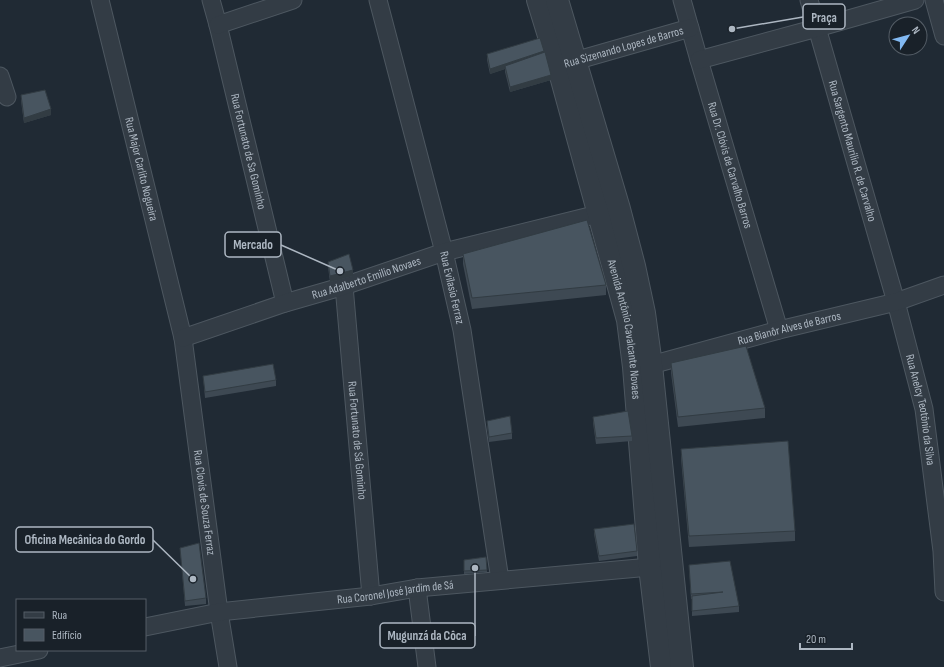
<svg xmlns="http://www.w3.org/2000/svg" width="944" height="667" font-family="'Sofia Sans Condensed',sans-serif">
  <style>
    .lines { fill: none; stroke-linecap: round; stroke-linejoin: round }
    .minor-casing { stroke: #4d5760; stroke-width: 19 }
    .tertiary-casing { stroke: #4d5760; stroke-width: 24 }
    .minor { stroke: #333c45; stroke-width: 17 }
    .tertiary { stroke: #333c45; stroke-width: 22 }
    .wall { fill: #3e4953 }
    .shaded-wall { fill: #323c43 }
    .building { fill: #485560; stroke: #323c43 }
    .labels { text-anchor: middle; dominant-baseline: central; stroke-width: 3.5; stroke-linejoin: round; paint-order: stroke }
    .street-label { font-size: 12px; fill: #adb7c2; stroke: #192129 }
    .leader { fill: none; stroke: #adb7c2; stroke-width: 1.5 }
    .callout-dot { fill: #adb7c2; stroke: #192129; stroke-width: 1.5 }
    .callout { fill: #192129; stroke: #adb7c2; stroke-width: 1.5 }
    .callout-label { font-size: 13px; text-anchor: middle; font-weight: bold; fill: #adb7c2 }
  </style>
  <rect width="100%" height="100%" fill="#202a34"/>
  <g class="lines">
    <defs>
      <g id="minor">
        <path id="s1" d="M100 0 183 338 219 612 228 667"/>
        <path id="s2" d="M211 0 218 25 285 303"/>
        <path id="s3" d="M378 0 444 252 462 330 500 580"/>
        <path id="s4" d="M682 0 699 60 779 330"/>
        <path id="s5" d="M809 0 896 302 924 409 942 551 944 592"/>
        <path d="M934 0 944 36"/>
        <path d="M218 25 293 0"/>
        <path d="M699 60 817 28 915 0"/>
        <path id="s6" d="M564 64 690 28"/>
        <path d="M0 76 7 97"/>
        <path id="s7" d="M344 286 371 596"/>
        <path id="s8" d="M183 338 285 303 344 286 444 252 598 214"/>
        <path id="s9" d="M639 366 651 365 779 330 896 302 944 285"/>
        <path d="M417 588 427 667"/>
        <path id="s10" d="M145 627 219 612 371 596 417 588 650 567H663"/>
        <path d="M0 658 39 650"/>
      </g>
      <g id="tertiary">
        <path id="s11" d="M538 0 558 65 628 320 634 367 650 567 662 667"/>
        <path d="M557 0 619 209 634 266 644 313 651 365 682 667"/>
      </g>
    </defs>
    <use href="#minor" class="minor-casing"/>
    <use href="#tertiary" class="tertiary-casing"/>
    <use href="#minor" class="minor"/>
    <use href="#tertiary" class="tertiary"/>
  </g>
  <g class="wall">
    <path d="M544 53 551 80 510 92 505 72V69L490 74 487 60V54Z"/>
    <path d="M21 95 51 115 24 123 21 101Z"/>
    <path d="M463 254 606 285V295L472 309 463 264Z"/>
    <path d="M328 262 353 276 330 282 328 267Z"/>
    <path d="M671 363 765 408V418L678 427 671 373Z"/>
    <path d="M203 376 276 380V386L205 398Z"/>
    <path d="M593 417 632 436V441L596 444 593 423Z"/>
    <path d="M487 421 512 433V439L489 442 487 426Z"/>
    <path d="M681 449 795 531V541L689 547 681 459Z"/>
    <path d="M594 529 637 551V556L599 561 594 534Z"/>
    <path d="M180 548 206 598V604L185 606Z"/>
    <path d="M486 557 487 572 464 574V560Z"/>
    <path d="M689 565 739 606V612L692 616V599H691Z"/>
  </g>
  <g class="shaded-wall">
    <path d="M544 51V56L505 66V69L490 74V69Z"/>
    <path d="M551 75V80L510 92V87Z"/>
    <path d="M51 109V115L24 123V118Z"/>
    <path d="M353 270V276L330 282V276Z"/>
  </g>
  <g class="building">
    <path d="M540 38 544 51 490 69 487 54Z"/>
    <path d="M545 52 551 75 510 87 505 66Z"/>
    <path d="M45 90 51 109 24 118 21 95Z"/>
    <path d="M587 220 606 285 472 298 463 254Z"/>
    <path d="M349 254 353 270 330 276 328 262Z"/>
    <path d="M746 346 765 408 678 417 671 363Z"/>
    <path d="M273 364 276 380 205 392 203 376Z"/>
    <path d="M628 411 632 436 596 438 593 417Z"/>
    <path d="M510 416 512 433 489 437 487 421Z"/>
    <path d="M788 441 795 531 689 536 681 449Z"/>
    <path d="M634 524 637 551 599 556 594 529Z"/>
    <path d="M199 543 206 598 185 601 180 548Z"/>
    <path d="M486 557 487 570 464 571V560Z"/>
    <path d="M730 561 739 606 692 611V596L723 592 691 594 689 565Z"/>
  </g>
  <g class="labels">
    <g class="street-label">
      <text stroke="none"><textPath href="#s6" startOffset="62">Rua Sizenando Lopes de Barros</textPath></text>
      <text stroke="none"><textPath href="#s2" startOffset="156">Rua Fortunato de Sa Gominho</textPath></text>
      <text stroke="none"><textPath href="#s5" startOffset="157">Rua Sargento Maurílio R. de Carvalho</textPath></text>
      <text stroke="none"><textPath href="#s4" startOffset="172">Rua Dr. Clóvis de Carvalho Barros</textPath></text>
      <text stroke="none"><textPath href="#s1" startOffset="174">Rua Major Carlito Nogueira</textPath></text>
      <text stroke="none"><textPath href="#s8" startOffset="193">Rua Adalberto Emilio Novaes</textPath></text>
      <text stroke="none"><textPath href="#s3" startOffset="297">Rua Evilasio Ferraz</textPath></text>
      <text stroke="none"><textPath href="#s9" startOffset="155">Rua Bianôr Alves de Barros</textPath></text>
      <text stroke="none"><textPath href="#s11" startOffset="341">Avenida Antônio Cavalcante Novaes</textPath></text>
      <text stroke="none"><textPath href="#s5" startOffset="425">Rua Anelcy Teotônio da Silva</textPath></text>
      <text stroke="none"><textPath href="#s7" startOffset="155">Rua Fortunato de Sá Gominho</textPath></text>
      <text stroke="none"><textPath href="#s1" startOffset="514">Rua Clovis de Souza Ferraz</textPath></text>
      <text stroke="none"><textPath href="#s10" startOffset="253">Rua Coronel José Jardim de Sá</textPath></text>
    </g>
  </g>
  <path class="leader" d="M732 29L803 17M340 271L281 245M193 579L153 540M475 568L475 636"/>
  <g class="callout-dot">
    <circle cx="732" cy="29" r="4"/>
    <circle cx="340" cy="271" r="4"/>
    <circle cx="193" cy="579" r="4"/>
    <circle cx="475" cy="568" r="4"/>
  </g>
  <g class="callout">
    <rect x="803" y="4" width="42" height="25" rx="4"/>
    <rect x="225" y="232" width="56" height="25" rx="4"/>
    <rect x="16" y="527" width="137" height="25" rx="4"/>
    <rect x="380" y="623" width="95" height="25" rx="4"/>
  </g>
  <g class="callout-label">
    <text x="824" y="22">Praça</text>
    <text x="253" y="249">Mercado</text>
    <text x="85" y="544">Oficina Mecânica do Gordo</text>
    <text x="427" y="640">Mugunzá da Côca</text>
  </g>
  <rect x="16" y="599" width="130" height="52" fill="#192129" stroke="#545d66"/>
  <rect x="24" y="612" width="20" height="6" fill="#333c45" stroke="#545d66"/>
  <text x="52" y="619" font-size="12" fill="#adb7c2">Rua</text>
  <rect x="24" y="629" width="20" height="12" fill="#485560" stroke="#545d66"/>
  <text x="52" y="639" font-size="12" fill="#adb7c2">Edifício</text>
  <g transform="translate(908 36) rotate(54)"><circle r="19" fill="#192129" stroke="#545d66"/>
  <path d="M0-3L7 15L0 10L-7 15Z" fill="#82b9f2"/>
  <text y="-6" font-size="11" font-weight="bold" text-anchor="middle" fill="#adb7c2">N</text>
  </g>
  <path d="M800 643v6h52v-6" fill="none" stroke="#adb7c2" stroke-width="2"/>
  <text x="806" y="643" font-size="12" fill="#adb7c2" stroke="#192129" stroke-width="3" paint-order="stroke">20 m</text>
</svg>
